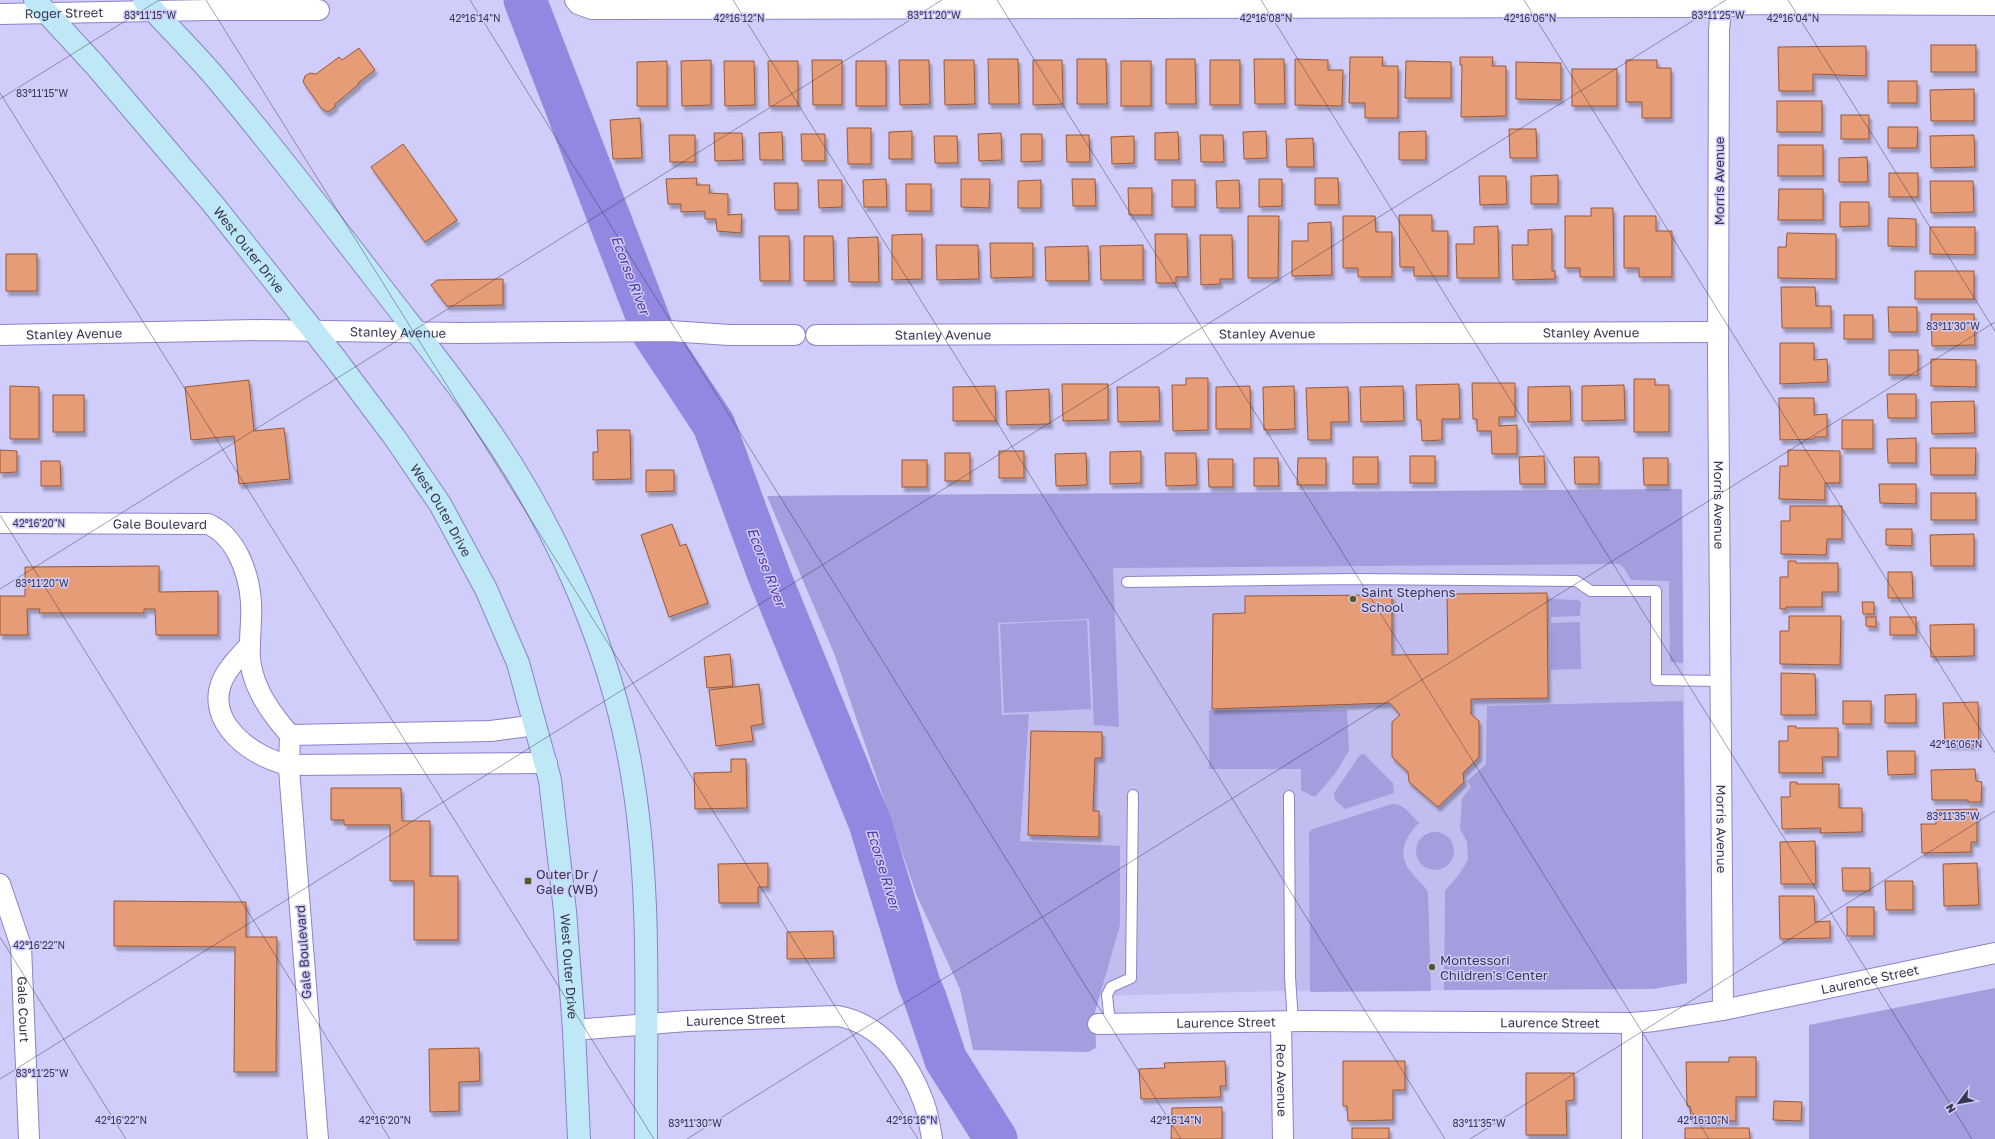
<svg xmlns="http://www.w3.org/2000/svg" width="1995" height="1139" font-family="'Golos Text',sans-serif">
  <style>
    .built { fill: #c1beef }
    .green { fill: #a39ede }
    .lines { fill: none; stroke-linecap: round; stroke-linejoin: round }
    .river { stroke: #9288e1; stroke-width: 43 }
    .building { fill: #e69c76; stroke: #9b5733; filter: url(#shadow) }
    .lane-casing { stroke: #8a83c8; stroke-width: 12 }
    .street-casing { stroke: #8a83c8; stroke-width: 22 }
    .secondary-casing { stroke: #8a83c8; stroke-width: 24 }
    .lane { stroke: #fff; stroke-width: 10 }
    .street { stroke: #fff; stroke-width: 20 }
    .secondary { stroke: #bfe8f6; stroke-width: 22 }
    .ticks { fill: none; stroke: #393654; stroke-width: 1; stroke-opacity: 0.45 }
    .poi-dot { fill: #5a5925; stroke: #d0cdfa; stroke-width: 1.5 }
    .labels { text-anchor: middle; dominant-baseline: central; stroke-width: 3; stroke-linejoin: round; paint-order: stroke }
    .street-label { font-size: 13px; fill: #393654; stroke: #d0cdfa }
    .poi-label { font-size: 13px; fill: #393654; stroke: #d0cdfa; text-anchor: start }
    .water-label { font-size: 14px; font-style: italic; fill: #513ba3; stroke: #d0cdfa }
    .ticks-label { font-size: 10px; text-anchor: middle; fill: #393654; stroke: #d0cdfa; stroke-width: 3; stroke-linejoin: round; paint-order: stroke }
  </style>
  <defs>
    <filter id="shadow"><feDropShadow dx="2.5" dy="4.5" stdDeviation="1" flood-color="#0004"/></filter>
  </defs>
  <rect width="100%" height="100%" fill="#d0cdfa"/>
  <path class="built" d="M1682 489 1687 983 1653 989 1277 991 1100 996 960 989 917 896 834 653 767 496Z"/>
  <g class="green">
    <path d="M1682 489 1683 663 1670 662 1669 581 1631 580 1624 568 1619 564 1113 568 1119 727 1094 725 1089 619 998 623 1002 715 1029 714 1020 841 1120 846V925L1095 1012 1096 1048 1088 1052 973 1050 960 989 917 896 834 653 767 496Z"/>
    <path d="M1551 599 1578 600 1581 602 1580 616 1551 617Z"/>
    <path d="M1087 620 1091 709 1004 713 1000 624Z"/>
    <path d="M1580 622 1581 669 1551 670V623Z"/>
    <path d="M1683 701 1687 983 1653 989 1444 990 1445 891 1460 873 1468 860 1467 842 1460 829 1462 798 1471 787 1467 781 1485 765 1486 761 1487 706Z"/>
    <path d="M1209 710H1347L1349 751 1334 775 1316 796H1312L1301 790V769H1209Z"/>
    <path d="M1364 754 1393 783 1394 793 1345 809 1335 800 1334 793 1360 755Z"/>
    <path d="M1392 804C1404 803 1411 815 1419 823 1405 836 1397 854 1410 871 1416 879 1423 883 1428 892L1431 991 1310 992 1309 832 1313 829Z"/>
    <circle cx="1435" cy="851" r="19"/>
    <path d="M1995 988V1139H1809V1025Z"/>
  </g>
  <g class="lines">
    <path class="river" d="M525 0 654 334 714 425 769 575 870 823 919 984 925 998 946 1060 996 1139"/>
  </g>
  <g class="building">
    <rect x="1931" y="45" width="45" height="27"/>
    <path d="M1866 46V76L1813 74V91H1779L1778 47Z"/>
    <path d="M359 48 375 70 358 83 359 84 335 104V107L328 112 322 109 303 82 305 76 310 73 316 74 339 57 342 60Z"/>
    <path d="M1350 57H1383L1382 66H1398V118H1365V103H1349Z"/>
    <path d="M1460 57H1493L1492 66H1506V116L1461 117 1462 65H1460Z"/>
    <path d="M988 59H1018L1019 104H989Z"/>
    <path d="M1077 59H1106L1107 104H1077Z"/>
    <path d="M1166 59H1195L1196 104H1166Z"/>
    <path d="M1254 59H1284L1285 104H1255Z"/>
    <path d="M1295 59 1328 60V70H1343L1342 106 1295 105Z"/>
    <path d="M711 60V105L682 106 681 61Z"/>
    <path d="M812 60H842V105H813Z"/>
    <path d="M899 60H929L930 104 900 105Z"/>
    <path d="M944 60H974L975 104 945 105Z"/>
    <path d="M1033 60H1062L1063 104 1033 105Z"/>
    <rect x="1210" y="60" width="30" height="45"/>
    <path d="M1626 60H1657V68H1671V118H1642V102H1626Z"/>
    <path d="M667 61V106H637V62Z"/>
    <path d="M724 61H754L755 105 725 106Z"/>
    <path d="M768 61H798V106H769Z"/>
    <rect x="856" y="61" width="30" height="45"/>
    <rect x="1121" y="61" width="30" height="45"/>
    <path d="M1406 61 1451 62V98H1405Z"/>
    <path d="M1516 62 1561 63V100L1516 99Z"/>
    <rect x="1572" y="69" width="45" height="37"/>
    <rect x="1888" y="81" width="29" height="22"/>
    <path d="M1974 89V121H1931L1930 90Z"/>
    <rect x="1777" y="101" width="45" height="31"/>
    <rect x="1841" y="115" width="28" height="24"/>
    <path d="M640 118 642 158 613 159 610 120Z"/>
    <path d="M1888 127H1918L1917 148H1888Z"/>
    <path d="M847 128H871V164H848Z"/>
    <path d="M1509 129H1536L1537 158H1510Z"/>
    <path d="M912 131V159H889V132Z"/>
    <path d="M1266 131 1267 158 1244 159 1243 132Z"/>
    <path d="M1426 131V160H1399V132Z"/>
    <path d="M782 132 783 160H760L759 133Z"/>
    <path d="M1178 132 1179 160H1155V133Z"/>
    <path d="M714 133H742L743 160 715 161Z"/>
    <path d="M1001 133 1002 160 979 161 978 134Z"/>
    <path d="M801 134H825V161H802Z"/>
    <path d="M1021 134H1042V161L1021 162Z"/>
    <path d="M669 135H695V162H670Z"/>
    <path d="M1066 135H1089L1090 162H1067Z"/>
    <path d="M1200 135H1223L1224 162H1201Z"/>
    <path d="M1974 135 1975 167 1931 168 1930 136Z"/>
    <path d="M934 136H957L958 163H935Z"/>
    <path d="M1134 136V163L1112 164 1111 137Z"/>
    <path d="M1313 138 1314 167H1287L1286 139Z"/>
    <path d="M403 144 457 220 425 242 371 167Z"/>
    <rect x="1778" y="145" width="45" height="31"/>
    <path d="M1867 157 1868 182H1839V158Z"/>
    <rect x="1889" y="173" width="29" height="24"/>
    <path d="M1558 175V204H1531V176Z"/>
    <path d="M1479 176H1506L1507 204 1480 205Z"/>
    <path d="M697 178 696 185H710L709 193 728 194V215L742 214 741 233 717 231 716 219H705V211L681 212V204H668L666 179Z"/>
    <path d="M1315 178H1338L1339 205H1315Z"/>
    <path d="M886 179 887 207H864L863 180Z"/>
    <path d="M961 179H990L989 208 961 207Z"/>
    <path d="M1072 179H1095L1096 206H1073Z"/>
    <path d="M1259 179H1282V206L1259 207Z"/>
    <path d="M818 180H842V207L819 208Z"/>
    <path d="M1041 180V208H1018V181Z"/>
    <rect x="1172" y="180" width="23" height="27"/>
    <path d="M1239 180 1240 208H1217L1216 181Z"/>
    <path d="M1930 181H1973L1974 212 1931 213Z"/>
    <path d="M774 183H798V210H775Z"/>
    <rect x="906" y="184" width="25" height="27"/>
    <path d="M1128 188H1152V215H1129Z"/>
    <path d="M1779 189H1823V220H1778Z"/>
    <path d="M1840 202H1869V226L1840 227Z"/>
    <path d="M1591 208H1613L1614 277H1580V268H1565V216H1591Z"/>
    <path d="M1399 215H1432V231H1448V276H1414V267H1400Z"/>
    <path d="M1248 216H1279L1278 278H1248Z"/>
    <path d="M1343 216H1375L1376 232H1392V277H1358V268H1343Z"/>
    <path d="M1624 216H1656V231H1672V277H1639V268H1624Z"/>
    <path d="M1888 218 1916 219V247L1888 246Z"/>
    <path d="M1331 222 1332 275 1292 276V241H1308V223Z"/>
    <path d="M1498 226 1499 278H1457L1456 244H1474V227Z"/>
    <path d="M1930 227H1975V255L1930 254Z"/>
    <path d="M1552 229V271H1555V279L1513 280 1512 245H1528V230Z"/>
    <path d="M1787 233 1836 234V279L1778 278V247H1786Z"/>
    <path d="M922 234V279L892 280V235Z"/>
    <path d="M1155 234H1187L1188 277H1176V283H1156Z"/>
    <path d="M1200 235H1232L1233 279H1220V284L1201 285Z"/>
    <path d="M759 236H789L790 281H760Z"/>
    <path d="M804 236H833L834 281H804Z"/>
    <path d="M878 237 879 282H849L848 238Z"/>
    <path d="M990 243H1033V277L991 278Z"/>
    <path d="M936 245H978L979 279 937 280Z"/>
    <path d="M1143 245V280H1101L1100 246Z"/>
    <path d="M1088 246 1089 281H1046L1045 247Z"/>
    <rect x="6" y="254" width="31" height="37"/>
    <rect x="1915" y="271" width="59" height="28"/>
    <path d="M503 279V305L447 306 431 285 437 280Z"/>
    <path d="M1781 287H1815L1816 306H1831V328H1782Z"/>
    <path d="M1888 307H1917V332H1889Z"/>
    <path d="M1931 314H1974L1975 345 1932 346Z"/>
    <rect x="1844" y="315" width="29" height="24"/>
    <path d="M1780 343H1814V360L1827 359 1828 382 1780 384Z"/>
    <rect x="1889" y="350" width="29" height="25"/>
    <path d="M1931 359 1976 360V387L1931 386Z"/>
    <path d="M1186 378H1208V430L1173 431 1172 385H1186Z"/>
    <path d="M1634 379H1655V385H1669V432H1634Z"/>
    <path d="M249 380 254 431 284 428 290 479 239 484 234 436 191 440 185 387Z"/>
    <path d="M1472 383H1515V417H1499V426L1517 425V454H1492L1491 431H1477V419H1473Z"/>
    <path d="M1062 384H1108V420L1063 421Z"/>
    <path d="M1459 384 1460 419H1442V440L1422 441 1421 420H1417L1416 385Z"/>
    <path d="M1624 385 1625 420 1582 421V386Z"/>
    <path d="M10 386 39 387V439H10Z"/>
    <path d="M995 386 996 421H953V387Z"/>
    <path d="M1250 386 1251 429H1216V387Z"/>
    <path d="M1294 386 1295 429 1264 430 1263 387Z"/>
    <path d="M1403 386 1404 421 1361 422 1360 387Z"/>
    <path d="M1570 386 1571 421 1528 422V387Z"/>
    <path d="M1117 387H1159L1160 421 1118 422Z"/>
    <path d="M1348 387 1349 422H1331V440H1308L1306 388Z"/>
    <path d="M1049 389 1050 424 1007 425 1006 391Z"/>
    <path d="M1887 394H1916V418H1888Z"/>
    <rect x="53" y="395" width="31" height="37"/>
    <path d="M1779 398H1814V415L1827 414V437H1814V439L1780 440Z"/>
    <path d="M1974 401 1975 433 1932 434 1931 402Z"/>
    <rect x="1842" y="420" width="31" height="29"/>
    <path d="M597 430H630L631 479 593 480V452H598Z"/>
    <path d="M1916 438V463H1888L1887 439Z"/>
    <path d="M1930 448H1976L1975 475H1931Z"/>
    <path d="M0 450 17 451V472L0 473Z"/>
    <path d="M1788 450 1840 451V483H1825V500L1779 499 1780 466H1788Z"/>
    <rect x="999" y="451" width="25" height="27"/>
    <path d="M1141 451V483L1110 484V452Z"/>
    <rect x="945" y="453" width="25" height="28"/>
    <path d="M1086 453 1087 485 1056 486 1055 454Z"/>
    <path d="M1165 453H1196L1197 485 1166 486Z"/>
    <rect x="1410" y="456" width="25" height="27"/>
    <path d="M1544 456 1545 484H1520L1519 457Z"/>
    <rect x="1353" y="457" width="25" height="27"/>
    <path d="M1574 457H1599V484H1575Z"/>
    <path d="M1254 458H1278L1279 486H1254Z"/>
    <path d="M1298 458H1326V485H1297Z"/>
    <path d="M1643 458H1668V485H1644Z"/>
    <path d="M1208 459H1233V487H1209Z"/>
    <rect x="902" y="460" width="25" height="27"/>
    <path d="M41 461H60L61 486H41Z"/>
    <path d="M646 470H674V491L646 492Z"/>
    <path d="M1879 484H1916V504L1880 503Z"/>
    <rect x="1931" y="493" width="45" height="27"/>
    <path d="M1790 506H1842V539H1827L1826 555 1781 554V521H1790Z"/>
    <path d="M672 524 680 546 686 544 708 603 669 617 641 535Z"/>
    <path d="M1886 529H1912V546L1886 545Z"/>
    <path d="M1974 534V566H1931L1930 535Z"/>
    <path d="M1788 561H1796V563H1838V592H1822V607H1786V609H1780V577H1788Z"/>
    <path d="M159 566V592L218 591V635H156L155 609H144V613H39L40 609H27L28 635H0V596H25V567Z"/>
    <path d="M1888 572H1912L1913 598H1888Z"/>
    <path d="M1547 593 1548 698 1471 699V714L1479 721V757L1463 773 1464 782 1438 807 1409 782 1408 772 1392 757V722L1400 715 1390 703 1212 709 1213 614 1245 613V596L1392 595V655L1448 654 1447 594Z"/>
    <path d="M1862 602H1874V614H1863Z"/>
    <path d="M1789 616H1841L1840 665 1780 664V631H1789Z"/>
    <path d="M1866 617H1876V627L1866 626Z"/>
    <rect x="1890" y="617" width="26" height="18"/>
    <path d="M1974 624V656L1931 657 1930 625Z"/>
    <path d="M730 654 733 686 707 688 704 657Z"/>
    <path d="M1781 673 1815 674 1816 715H1781Z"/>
    <path d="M759 684 763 724 751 726 753 741 716 746 709 690Z"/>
    <path d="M1916 694V723H1885V695Z"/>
    <rect x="1843" y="701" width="28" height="23"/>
    <path d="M1978 702 1979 745H1945L1943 703Z"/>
    <path d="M1788 726H1796V728H1838V757H1822L1823 773H1779V741H1788Z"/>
    <path d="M1031 731 1102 732V758H1095L1093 811H1099V837L1028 835Z"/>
    <path d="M1887 751H1915V774L1888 775Z"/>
    <path d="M731 759H746L747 808 695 809 694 773 731 772Z"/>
    <path d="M1975 769 1976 781 1982 782 1981 802H1968V800H1932L1931 770Z"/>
    <path d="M1790 782H1797V784H1839V808H1862V832L1820 833 1821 828 1782 829 1781 797H1790Z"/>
    <path d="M331 788H401L402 821H430V876H458V940H414V881H390V825H344V820H331Z"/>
    <path d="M1977 809V842H1971V852L1922 853 1921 824H1936V810Z"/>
    <path d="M1815 841 1816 884H1781L1780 842Z"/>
    <path d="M768 863V887H758V903H719L718 864Z"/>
    <path d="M1977 863 1979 905 1944 906 1943 864Z"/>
    <path d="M1842 868H1870V891H1843Z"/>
    <path d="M1885 881H1913V910H1886Z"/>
    <path d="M1779 896H1814L1815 922 1830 921V938L1780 939Z"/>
    <path d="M114 901 246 902V937H277L276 1072H234L235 947 114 946Z"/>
    <rect x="1847" y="907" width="27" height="29"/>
    <path d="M833 931 834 958 787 959V932Z"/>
    <path d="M479 1048 480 1081 459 1082V1111L430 1112 429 1049Z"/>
    <path d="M1729 1057H1756V1097H1736V1121H1691L1690 1106H1687L1686 1062H1729Z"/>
    <path d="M1225 1061 1226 1086H1220L1221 1097 1141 1099 1139 1069 1165 1068 1164 1063Z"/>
    <path d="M1343 1061H1405V1090H1393V1120L1348 1121 1347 1106H1343Z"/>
    <path d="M1526 1073H1574V1100L1566 1101 1567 1135H1526Z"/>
    <path d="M1774 1101 1802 1102 1801 1121 1773 1120Z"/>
    <path d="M1222 1107V1139H1171L1172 1108Z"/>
    <rect x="1352" y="1128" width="37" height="11"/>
    <path d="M1685 1128H1749L1750 1139H1685Z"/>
  </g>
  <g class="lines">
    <defs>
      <g id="lane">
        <path d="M1127 582 1354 579 1576 581 1591 591H1656V680L1720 681"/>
        <path d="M1289 796 1290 977 1293 1022"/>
        <path d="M1110 1023 1107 995 1111 987 1131 978 1133 795"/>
      </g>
      <g id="street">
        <path d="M575 0 578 4 592 9 1689 7H1722L1748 4 1995 5"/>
        <path id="s1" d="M1722 0 1719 30 1718 356 1723 1010"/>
        <path id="s2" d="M0 14 209 10H319"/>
        <path id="s3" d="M0 335 262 330 460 333 670 331 729 335H795"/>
        <path id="s4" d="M816 335 1718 332"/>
        <path id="s5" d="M0 523 208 524C236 536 249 573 251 602 252 616 250 631 250 645"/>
        <path d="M290 735 491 731 536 725"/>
        <path id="s6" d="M0 884 21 946 29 1139"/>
        <path id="s7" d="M1281 1022 1283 1139"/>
        <path d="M1632 1023V1139"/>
        <path id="s8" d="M1098 1024 1306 1021 1632 1023 1655 1021 1723 1010 1995 953"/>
        <path id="s9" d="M574 1030 687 1021 838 1016C882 1024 910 1064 924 1103 928 1114 930 1127 932 1139"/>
        <path d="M318 1139 289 769V765L290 735C268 710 247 680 250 645 240 656 229 666 223 679 203 722 253 758 289 765L547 763"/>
      </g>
      <g id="secondary">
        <path id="s10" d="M35 0 95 65 213 204 335 358 395 438 440 504 486 589 518 663 550 780 565 911 574 1030 579 1139"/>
        <path d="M144 0C167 26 192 50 214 76 269 141 320 208 372 275 407 321 445 367 478 414 550 515 606 635 629 757 653 883 645 1012 646 1139"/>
      </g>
    </defs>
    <use href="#lane" class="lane-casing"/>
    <use href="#street" class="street-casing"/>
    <use href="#secondary" class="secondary-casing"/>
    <use href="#lane" class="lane"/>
    <use href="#street" class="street"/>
    <use href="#secondary" class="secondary"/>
  </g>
  <path class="ticks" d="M206 0 918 1139M470 0 1181 1139M733 0 1445 1139M997 0 1709 1139M1261 0 1972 1139M1524 0 1995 753M1788 0 1995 331M0 93 654 1139M0 99 159 0M0 515 390 1139M0 589 942 0M0 937 126 1139M0 1079 1726 0M687 1139 1995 322M1470 1139 1995 811"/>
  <g class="poi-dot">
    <circle cx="1353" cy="599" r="4"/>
    <rect x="524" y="877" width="8" height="8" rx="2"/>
    <circle cx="1432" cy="967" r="4"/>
  </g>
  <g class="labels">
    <g class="street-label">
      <text stroke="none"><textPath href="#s2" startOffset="64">Roger Street</textPath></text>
      <text transform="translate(1719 181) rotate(-90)">Morris Avenue</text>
      <text stroke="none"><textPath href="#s10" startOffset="329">West Outer Drive</textPath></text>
      <text stroke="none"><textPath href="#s3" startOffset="398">Stanley Avenue</textPath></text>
      <text stroke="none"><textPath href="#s4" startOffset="775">Stanley Avenue</textPath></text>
      <text stroke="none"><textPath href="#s3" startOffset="74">Stanley Avenue</textPath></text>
      <text stroke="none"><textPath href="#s4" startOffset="451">Stanley Avenue</textPath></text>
      <text stroke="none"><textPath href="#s4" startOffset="127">Stanley Avenue</textPath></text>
      <text stroke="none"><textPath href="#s1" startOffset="505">Morris Avenue</textPath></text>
      <text stroke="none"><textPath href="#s10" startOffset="653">West Outer Drive</textPath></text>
      <text stroke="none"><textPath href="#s5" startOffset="160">Gale Boulevard</textPath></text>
      <text stroke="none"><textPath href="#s1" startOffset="829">Morris Avenue</textPath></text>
      <text transform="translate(303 952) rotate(-94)">Gale Boulevard</text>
      <text stroke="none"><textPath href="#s10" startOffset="1133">West Outer Drive</textPath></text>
      <text stroke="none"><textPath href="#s8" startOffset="776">Laurence Street</textPath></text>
      <text stroke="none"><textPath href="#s6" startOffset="129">Gale Court</textPath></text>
      <text stroke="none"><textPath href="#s9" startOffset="162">Laurence Street</textPath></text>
      <text stroke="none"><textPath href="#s8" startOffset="128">Laurence Street</textPath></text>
      <text stroke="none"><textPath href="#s8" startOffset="452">Laurence Street</textPath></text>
      <text stroke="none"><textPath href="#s7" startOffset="58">Reo Avenue</textPath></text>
    </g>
    <g class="poi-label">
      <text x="1361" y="592">Saint Stephens<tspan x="1361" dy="15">School</tspan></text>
      <text x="536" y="874">Outer Dr /<tspan x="536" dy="15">Gale (WB)</tspan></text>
      <text x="1440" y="960">Montessori<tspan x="1440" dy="15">Children's Center</tspan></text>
    </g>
    <g class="water-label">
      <text transform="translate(631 275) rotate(69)">Ecorse River</text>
      <text transform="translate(767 567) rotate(69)">Ecorse River</text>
      <text transform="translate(884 869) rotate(73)">Ecorse River</text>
    </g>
  </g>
  <g class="ticks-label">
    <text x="934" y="19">83°11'20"W</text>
    <text x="150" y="19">83°11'15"W</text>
    <text x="1718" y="19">83°11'25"W</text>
    <text x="739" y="22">42°16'12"N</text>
    <text x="1266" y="22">42°16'08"N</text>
    <text x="475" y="22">42°16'14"N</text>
    <text x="1530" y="22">42°16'06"N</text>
    <text x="1793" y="22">42°16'04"N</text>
    <text x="42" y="97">83°11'15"W</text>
    <text x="1953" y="330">83°11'30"W</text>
    <text x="39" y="527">42°16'20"N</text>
    <text x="42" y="587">83°11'20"W</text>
    <text x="1956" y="748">42°16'06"N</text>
    <text x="1953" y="820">83°11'35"W</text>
    <text x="39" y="949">42°16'22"N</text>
    <text x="42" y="1077">83°11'25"W</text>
    <text x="121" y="1124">42°16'22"N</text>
    <text x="385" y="1124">42°16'20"N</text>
    <text x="912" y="1124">42°16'16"N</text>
    <text x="1176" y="1124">42°16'14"N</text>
    <text x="1703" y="1124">42°16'10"N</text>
    <text x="695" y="1127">83°11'30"W</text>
    <text x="1479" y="1127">83°11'35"W</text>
  </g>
  <g transform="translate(1959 1103) rotate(238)" stroke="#d0cdfa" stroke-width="3" paint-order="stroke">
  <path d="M0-3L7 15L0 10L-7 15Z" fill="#393654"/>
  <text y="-6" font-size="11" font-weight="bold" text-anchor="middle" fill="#393654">N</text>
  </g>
</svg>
